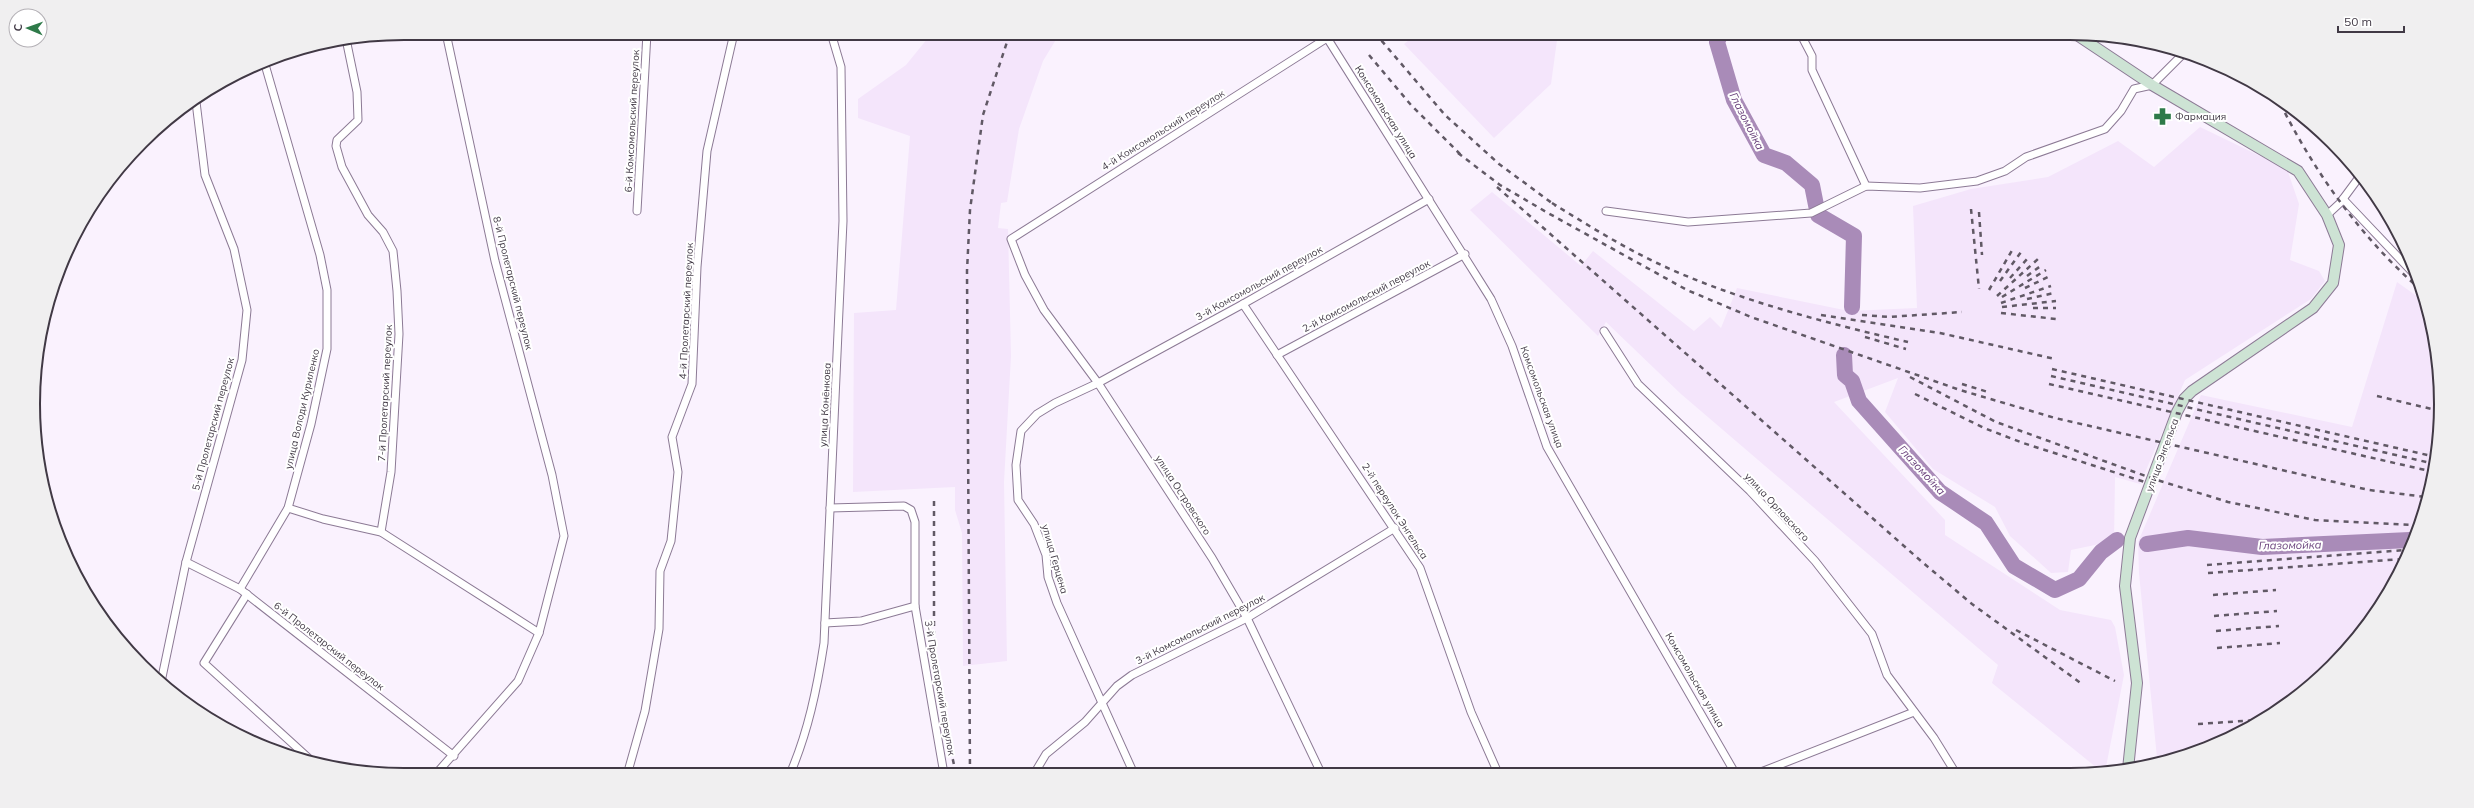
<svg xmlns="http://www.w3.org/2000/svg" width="2474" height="808" font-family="Mulish,sans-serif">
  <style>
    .built { fill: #f4e5fb }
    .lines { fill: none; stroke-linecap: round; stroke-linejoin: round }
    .river { stroke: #a98bb8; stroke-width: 16 }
    .street-casing { stroke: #8c7a95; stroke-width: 9 }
    .secondary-casing { stroke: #8c7a95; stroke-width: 12 }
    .street { stroke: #fff; stroke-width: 7 }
    .secondary { stroke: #cde3d4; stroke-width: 10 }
    .rail { stroke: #615965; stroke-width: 2.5; stroke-dasharray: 5 5; stroke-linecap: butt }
    .labels { text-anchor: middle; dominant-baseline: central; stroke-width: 4; stroke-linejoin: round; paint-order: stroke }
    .street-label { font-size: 10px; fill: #413945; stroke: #fff }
    .poi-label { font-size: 10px; fill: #413945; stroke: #fff; text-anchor: start }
    .water-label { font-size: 11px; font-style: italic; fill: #69417b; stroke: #fff }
    .rim { fill: none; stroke: #413945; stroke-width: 2 }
  </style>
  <rect width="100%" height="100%" fill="#faf2fe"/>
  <g class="built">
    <path d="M932 33H1060L1043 61 1019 129 1007 202 1001 203 998 228 1008 229 1011 356 1004 482 1007 661 963 666 962 533 955 510V487L853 492 854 313 896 310 910 136 858 118V99L906 65Z"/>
    <path d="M1418 33H1558L1551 84 1494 138 1404 44Z"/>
    <path d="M2200 127 2287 169 2299 204 2290 260 2319 271 2325 281 2311 299 2185 380 2140 484 2115 477 2114 541 2071 550 2068 572 2051 573 2010 536 1995 507 1933 469 1885 412 1898 378 1834 402 1945 520V535L2060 610 2111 620 2115 627 2124 675 2105 772H2102L1992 683 1998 665 1681 394 1606 322 1598 336 1470 210 1492 192 1581 266 1593 251 1694 331 1710 317 1721 328 1737 288 1849 311 1917 308 1913 206 1971 189 2048 177 2118 141 2154 167Z"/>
    <path d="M2397 282 2425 302 2434 332 2441 404 2434 477 2391 589 2332 667 2234 737 2155 761 2157 758 2139 573 2138 542 2201 395 2352 427Z"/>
  </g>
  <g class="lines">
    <g class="river">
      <path d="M1721 33 1717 42 1734 100 1764 155 1786 163 1812 185 1818 215 1854 236 1852 307"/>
      <path d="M1844 355 1845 375 1852 381 1859 401 1940 492 1986 523 2014 566 2055 590 2079 579 2101 552 2117 540"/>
      <path d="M2147 544 2188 538 2262 547 2410 540"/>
    </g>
    <defs>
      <g id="street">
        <path d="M1324 33 1491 299 1512 346 1547 447 1735 773"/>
        <path d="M1800 33 1812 56V70L1866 186"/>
        <path d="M346 39 357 92 358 120 337 140 336 146 342 167 368 215 383 232 393 251 397 291 399 334 391 472 381 532"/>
        <path d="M2343 199 2417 277"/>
        <path d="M637 211 647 33"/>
        <path d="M1606 211 1688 222 1811 213 1866 186 1920 188 1977 181 2005 171 2026 157 2105 129 2121 111 2134 89 2152 85 2184 53"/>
        <path d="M2327 215 2340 203 2360 176"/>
        <path d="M1243 304 1420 568 1471 712 1498 773"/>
        <path d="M1604 331 1638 384 1750 491 1815 561 1872 634 1887 675 1934 738 1955 772"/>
        <path d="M1277 355 1465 254"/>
        <path d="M288 508 323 519 381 532 539 633"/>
        <path d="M186 562 240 589 454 756"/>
        <path d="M240 589 288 508 311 424 327 349V290L320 255 264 61"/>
        <path d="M247 594 204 663 314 763"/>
        <path d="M915 606 944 774"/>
        <path d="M825 623 861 621 915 606V522L911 510 904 506 830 508"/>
        <path d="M161 682 186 562 242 360 247 310 234 249 205 175 196 102"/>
        <path d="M1761 772 1914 712"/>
        <path d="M1321 773 1247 618 1212 558 1098 383 1044 310 1025 275 1011 239 1327 38"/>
        <path d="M790 774C808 732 817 689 824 643L843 221 841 67 831 33"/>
        <path d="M1034 774 1046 754 1085 722 1117 686 1132 675 1247 618 1395 528"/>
        <path d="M1134 774 1057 603 1048 577 1046 555 1034 524 1018 500 1016 465 1021 431 1037 414 1055 403 1098 383 1243 304 1429 199"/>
        <path d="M435 775 518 681 539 633 564 536 552 475 495 261 446 33"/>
        <path d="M627 775 645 711 659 629 660 571 671 541 678 472 672 437 692 384 697 267 707 151 734 33"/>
      </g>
      <path id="secondary" d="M2074 33 2152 85 2298 171 2327 215 2339 245 2333 283 2313 308 2192 391 2184 399 2177 412 2130 538 2125 586 2137 683 2128 769"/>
    </defs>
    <use href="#street" class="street-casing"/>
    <use href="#secondary" class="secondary-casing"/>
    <use href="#street" class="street"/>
    <use href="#secondary" class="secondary"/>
    <g class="rail">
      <path d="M1375 33 1445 115 1499 164 1556 206"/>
      <path d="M1369 55 1411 105 1461 155"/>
      <path d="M2276 95C2312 169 2359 236 2421 290"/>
      <path d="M1458 153 1500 185 1548 213 1687 290 1751 317 1960 390 2055 418 2369 490 2426 497"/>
      <path d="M1497 187 1921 561 1972 604 2082 684"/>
      <path d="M1552 203C1586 224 1621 246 1657 263 1733 299 1826 323 1908 342"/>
      <path d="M1971 209 1979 289"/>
      <path d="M1979 212 1982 255"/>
      <path d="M2027 276 2042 265"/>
      <path d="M2010 278 2028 258"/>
      <path d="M2000 281 2021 252"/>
      <path d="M2025 288 2048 277"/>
      <path d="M1989 290 2014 247"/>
      <path d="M1997 296 2038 259"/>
      <path d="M2002 297 2046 270"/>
      <path d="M2027 299 2054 293"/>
      <path d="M2001 303 2051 286"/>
      <path d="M2002 307 2056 301"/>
      <path d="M2033 308H2056"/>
      <path d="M2001 313 2056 319"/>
      <path d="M1821 315 1940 333 2055 359"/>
      <path d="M1862 315 1889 317 1962 312"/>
      <path d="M1865 337 1906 349"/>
      <path d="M2052 369 2436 457"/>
      <path d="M2051 376 2435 464"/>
      <path d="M1910 377 1996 422 2154 479 2228 502 2315 520 2416 525"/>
      <path d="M1962 384 1988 392"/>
      <path d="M2049 384 2434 472"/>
      <path d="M1915 394 1984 428 2023 443 2148 483"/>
      <path d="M2377 396 2440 411"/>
      <path d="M934 501V658L936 682 956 774"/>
      <path d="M2207 565 2406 550"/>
      <path d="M2208 573 2403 559"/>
      <path d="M2213 595 2276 590"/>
      <path d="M2214 616 2277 611"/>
      <path d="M2016 630 2115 681"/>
      <path d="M2216 631 2279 626"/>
      <path d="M2217 648 2280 643"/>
      <path d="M2198 724 2258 720"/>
      <path d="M970 774 967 271 970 210 983 115 1010 33"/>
    </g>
  </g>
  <defs>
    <symbol id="pharmacy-bare" viewBox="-9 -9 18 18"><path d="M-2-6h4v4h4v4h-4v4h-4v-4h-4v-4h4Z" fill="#2e7a49" stroke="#fff" stroke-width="2.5" paint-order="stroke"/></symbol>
  </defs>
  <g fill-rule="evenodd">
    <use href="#pharmacy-bare" x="2150" y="104" width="25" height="25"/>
  </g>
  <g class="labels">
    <g class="street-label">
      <text transform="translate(1386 112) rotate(58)">Комсомольская улица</text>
      <text transform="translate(632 121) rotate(-87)">6-й Комсомольский переулок</text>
      <text transform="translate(1163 130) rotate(-32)">4-й Комсомольский переулок</text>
      <text transform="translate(513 283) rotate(76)">8-й Пролетарский переулок</text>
      <text transform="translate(1259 283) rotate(-29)">3-й Комсомольский переулок</text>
      <text transform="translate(1366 296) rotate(-28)">2-й Комсомольский переулок</text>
      <text transform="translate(686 311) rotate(-87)">4-й Пролетарский переулок</text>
      <text transform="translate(385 393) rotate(-87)">7-й Пролетарский переулок</text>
      <text transform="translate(1542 397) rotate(70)">Комсомольская улица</text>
      <text transform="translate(825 405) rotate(-87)">улица Конёнкова</text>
      <text transform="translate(302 409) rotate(-77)">улица Володи Куриленко</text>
      <text transform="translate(213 424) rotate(-75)">5-й Пролетарский переулок</text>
      <text transform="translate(2162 455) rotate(-70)">улица Энгельса</text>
      <text transform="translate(1183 495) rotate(57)">улица Островского</text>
      <text transform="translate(1777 507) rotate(47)">улица Орловского</text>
      <text transform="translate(1395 511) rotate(57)">2-й переулок Энгельса</text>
      <text transform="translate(1055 559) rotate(74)">улица Герцена</text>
      <text transform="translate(1200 629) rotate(-27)">3-й Комсомольский переулок</text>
      <text transform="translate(329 646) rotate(38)">6-й Пролетарский переулок</text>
      <text transform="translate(1695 680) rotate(60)">Комсомольская улица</text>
      <text transform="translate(940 688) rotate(80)">3-й Пролетарский переулок</text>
    </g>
    <g class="poi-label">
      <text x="2175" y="116">Фармация</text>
    </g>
    <g class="water-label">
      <text transform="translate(1747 121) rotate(63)">Глазомойка</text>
      <text transform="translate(1922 470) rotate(47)">Глазомойка</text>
      <text transform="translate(2290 545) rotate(-1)">Глазомойка</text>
    </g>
  </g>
  <path d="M0 0H2474V808H0ZM404 40H2070A364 364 0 0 1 2434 404V404A364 364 0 0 1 2070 768H404A364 364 0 0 1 40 404V404A364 364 0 0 1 404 40Z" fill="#f0eff0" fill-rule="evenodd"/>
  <path class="rim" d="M404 40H2070A364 364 0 0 1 2434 404V404A364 364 0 0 1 2070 768H404A364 364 0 0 1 40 404V404A364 364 0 0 1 404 40Z"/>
  <g transform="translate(28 28) rotate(272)"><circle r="19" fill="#ffffff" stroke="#b3b0b5"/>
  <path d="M0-3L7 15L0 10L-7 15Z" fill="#2e7a49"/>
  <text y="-6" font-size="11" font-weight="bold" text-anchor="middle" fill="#413945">С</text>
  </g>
  <path d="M2338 26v6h66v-6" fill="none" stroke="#413945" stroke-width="2"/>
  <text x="2344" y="26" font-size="12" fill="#413945" stroke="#ffffff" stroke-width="3" paint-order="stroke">50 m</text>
</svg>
